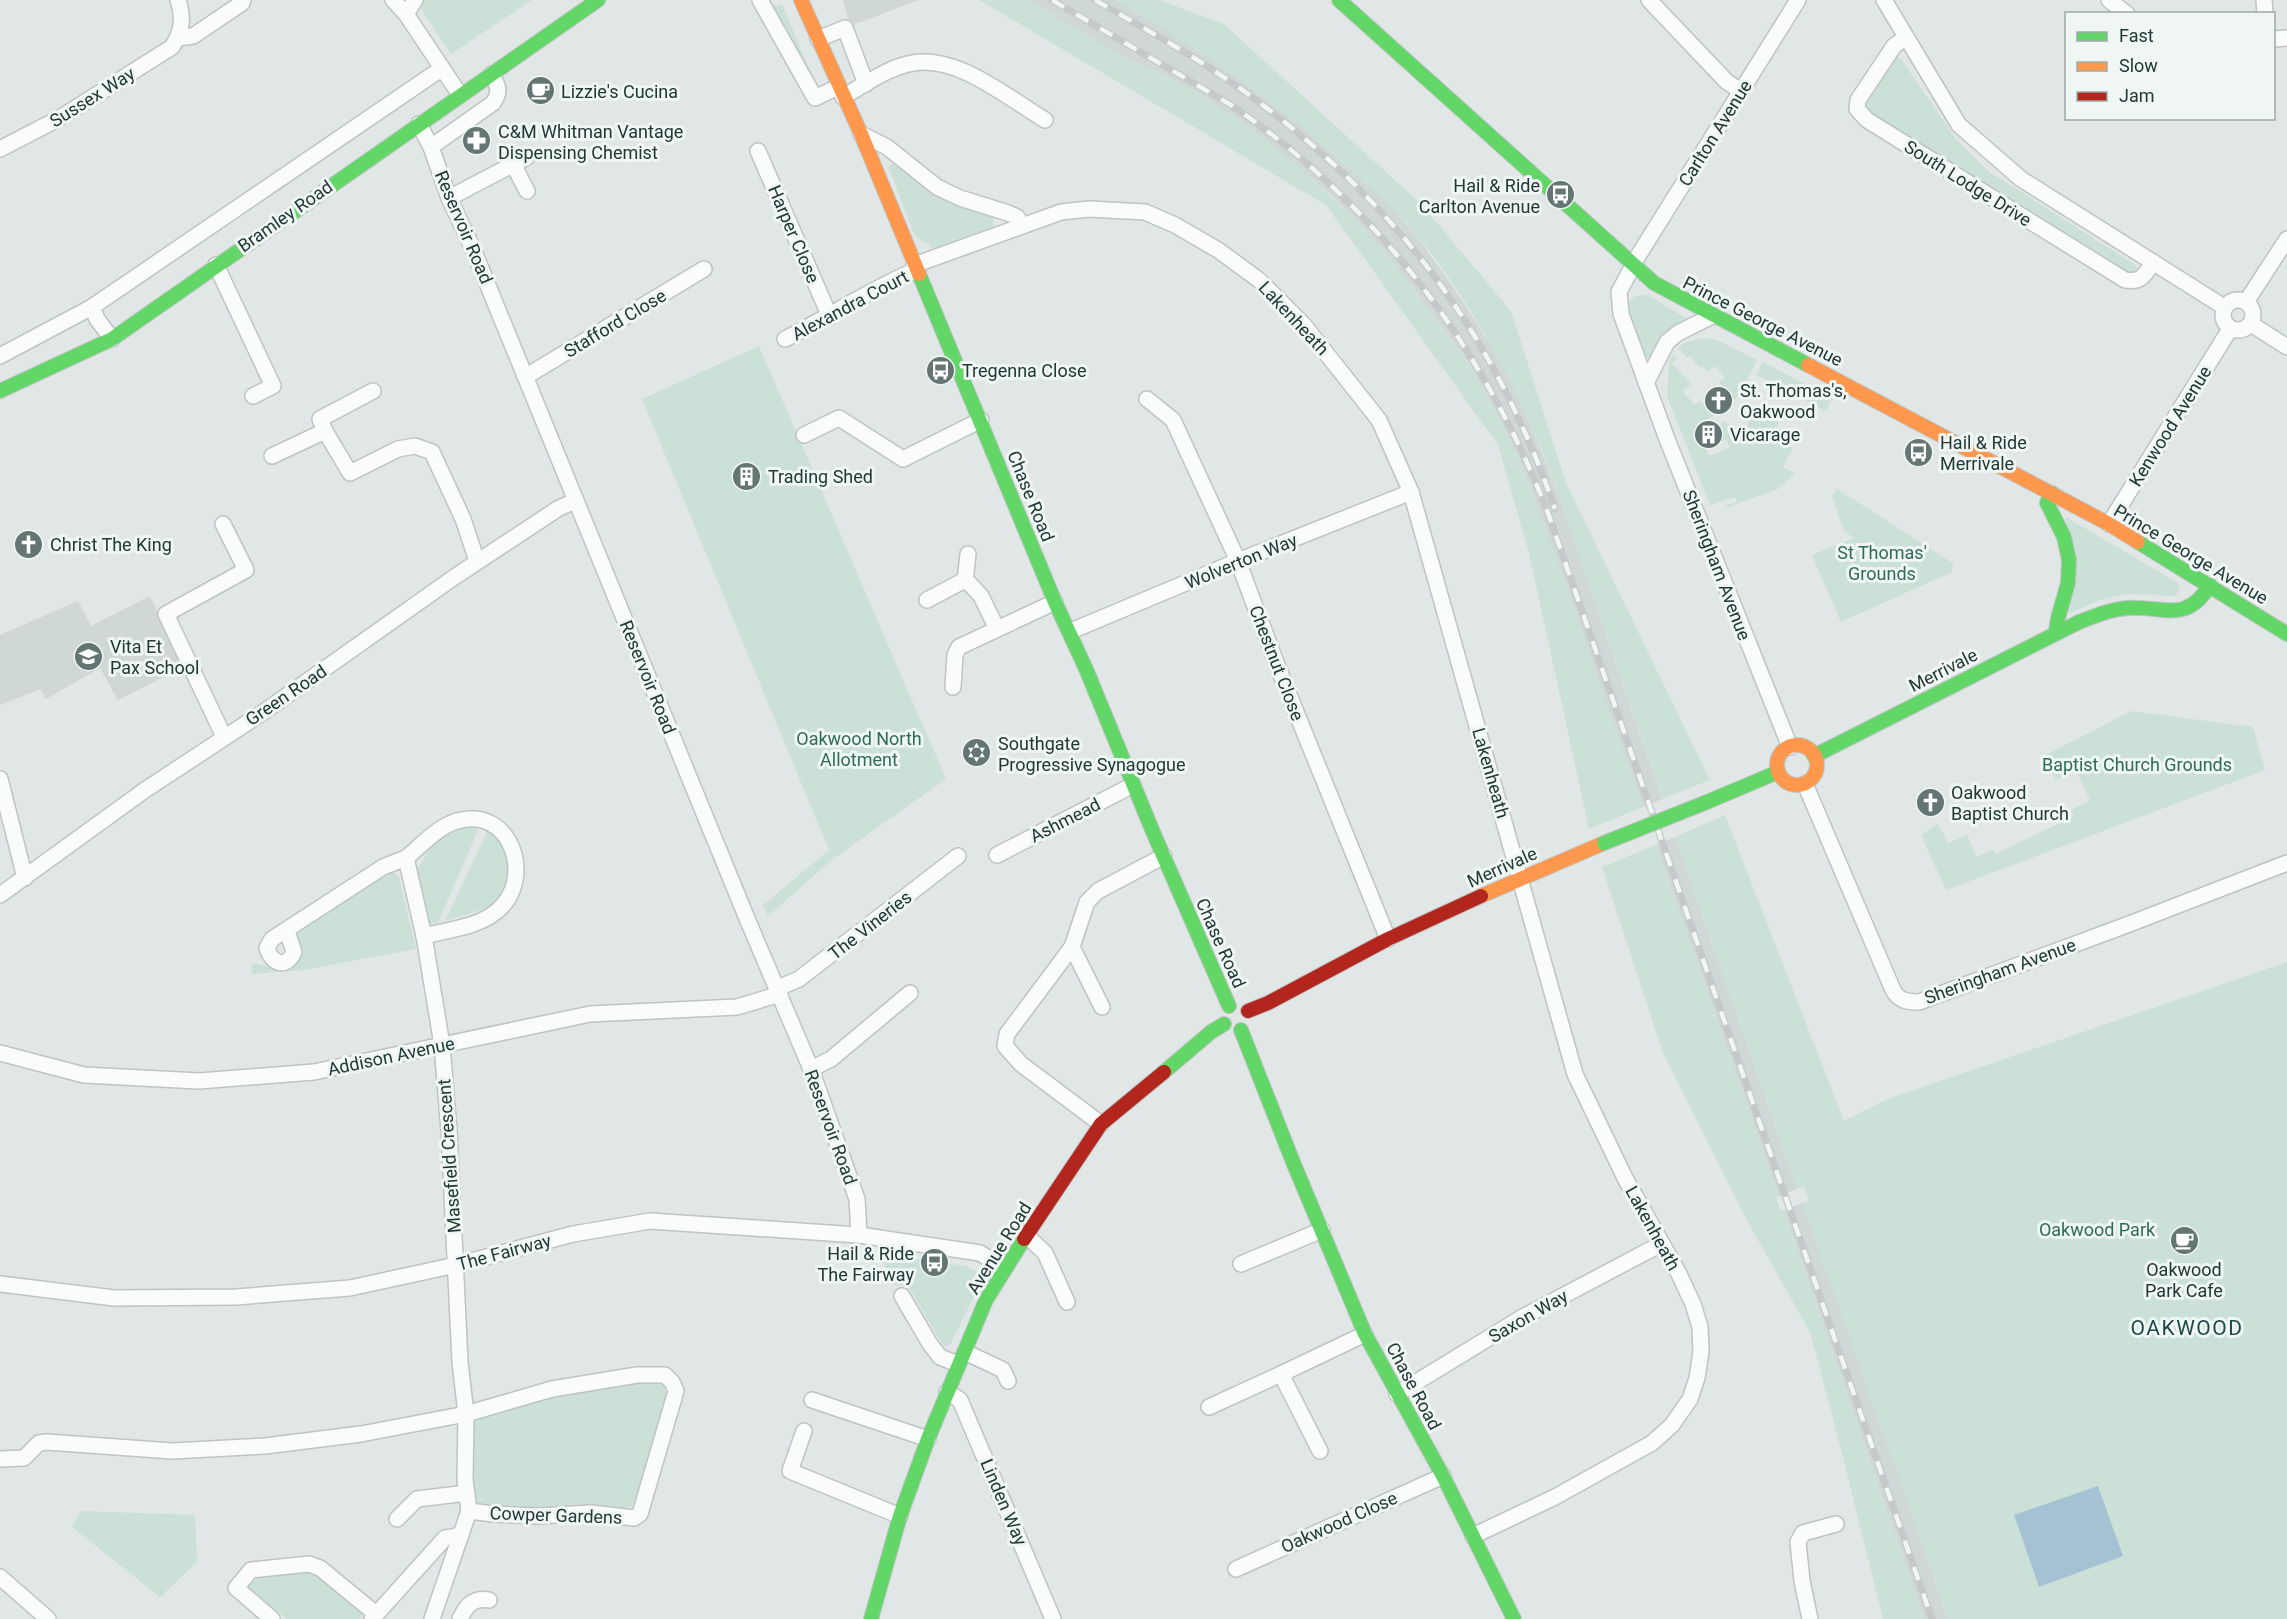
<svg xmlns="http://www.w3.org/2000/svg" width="2287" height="1619" font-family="Roboto,sans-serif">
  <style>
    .built { fill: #cfd8d6 }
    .green { fill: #cbe0d6 }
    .water { fill: #a4c2d4 }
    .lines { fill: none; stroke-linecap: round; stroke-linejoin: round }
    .street-casing { stroke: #bec3c3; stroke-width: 18 }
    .fast-casing { stroke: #bec4c3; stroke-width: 16 }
    .slow-casing { stroke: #bec4c3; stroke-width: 16 }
    .jam-casing { stroke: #bec4c3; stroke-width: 16 }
    .street { stroke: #fafbfb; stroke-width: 15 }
    .fast { stroke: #63d668; stroke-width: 14 }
    .slow { stroke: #ff974d; stroke-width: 14 }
    .jam { stroke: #b3261e; stroke-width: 14 }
    .rail-casing { stroke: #c5c9c9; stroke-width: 7 }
    .rail { stroke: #eff6f4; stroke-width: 4.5; stroke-dasharray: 14; stroke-linecap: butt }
    .fast-bridge-casing { stroke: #bec4c3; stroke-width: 16; stroke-linecap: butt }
    .fast-bridge { stroke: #63d668; stroke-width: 14 }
    .labels { text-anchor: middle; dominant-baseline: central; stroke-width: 6; stroke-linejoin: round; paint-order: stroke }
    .poi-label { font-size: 18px; fill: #213837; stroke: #eff6f4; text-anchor: start }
    .street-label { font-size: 18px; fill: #213837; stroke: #eff6f4 }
    .park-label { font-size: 18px; fill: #2e6d55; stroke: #eff6f4 }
    .quarter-label { font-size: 21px; letter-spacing: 1.5px; fill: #1f4948; stroke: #eff6f4 }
  </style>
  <rect width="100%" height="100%" fill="#e1e7e6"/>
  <g class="built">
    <path d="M843 0H919L853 25 848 19Z"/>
    <path d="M1027 0H1114L1154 22 1240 79 1305 128 1389 205 1418 238 1454 288 1493 349 1513 385 1531 426 1559 496 1662 799 1643 807 1541 516 1522 464 1500 419 1469 364 1397 267 1360 224 1331 195 1248 126 1201 95 1158 71 1137 65Z"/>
    <path d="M150 596 183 667 118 700 100 668 46 699 41 689 0 705V635L78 601 91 626Z"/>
    <path d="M1675 837 1797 1189 1779 1196 1656 845Z"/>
    <path d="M1802 1203 1858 1359 1948 1619H1924L1784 1210Z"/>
  </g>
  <g class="green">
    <path d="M424 0H532L451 54 421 9Z"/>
    <path d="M979 0H1027L1137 65 1158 71 1201 95 1248 126 1296 164 1360 224 1397 267 1469 365 1500 419 1522 464 1563 576 1643 807 1589 829 1529 553 1498 445 1326 205Z"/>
    <path d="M1114 0H1159L1224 24 1422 205 1511 311 1566 483 1710 780 1662 799C1639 729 1615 659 1590 589 1575 545 1562 500 1544 456 1513 379 1471 303 1419 238 1399 215 1377 194 1355 174 1282 106 1201 49 1114 0Z"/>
    <path d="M782 4 815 83 770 8Z"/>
    <path d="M1897 58 1901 59 1956 139 1988 171 2137 266 2138 271 2126 273 1870 115C1868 109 1865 103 1867 96 1871 86 1888 62 1897 58Z"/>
    <path d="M892 164C909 173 922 187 939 196 956 205 976 209 993 217L994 226 937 248 929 247 930 244 922 242 914 234 888 166Z"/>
    <path d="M1648 295 1687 319 1661 338 1651 356 1646 358 1626 305 1635 296Z"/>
    <path d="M1707 338 1717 340 1757 360 1740 394 1734 400 1719 382 1725 377 1715 366 1707 372 1702 366 1700 368 1690 356 1687 358 1678 348 1686 342Z"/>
    <path d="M759 346 946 779 833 859 768 916 763 905 829 850 642 399Z"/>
    <path d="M1673 354 1677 358 1672 363 1691 384 1683 392 1695 405 1700 401 1713 416 1695 425 1709 456 1730 448 1727 439 1722 441 1716 428 1725 421 1735 431 1744 434 1747 431 1748 422 1760 412 1779 423 1772 437 1793 448 1783 467 1795 473 1778 489 1723 509 1727 505 1737 502 1735 497 1710 505 1667 396 1669 364Z"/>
    <path d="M1763 362 1832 398 1826 411 1756 375Z"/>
    <path d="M1837 489 1953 563 1952 572 1841 622 1812 555 1854 538 1844 531 1832 496Z"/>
    <path d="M2066 517 2178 583 2180 590 2175 596 2129 594 2102 599 2068 614Z"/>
    <path d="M2131 711 2253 727 2265 770 1946 890 1921 835 1938 823 1948 843 1967 835 1977 857 1992 850 1996 854 2074 816 2071 810 2090 800 2076 771 2056 780 2044 756Z"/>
    <path d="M1725 815 1844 1121 1888 1099 2287 962V1619H1948L1802 1203 1809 1201 1804 1187 1797 1189 1675 837Z"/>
    <path d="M481 823 438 923 430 924 416 870C424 861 430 846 437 839 447 827 467 826 481 823Z"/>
    <path d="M489 828 504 842 511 877 501 896 487 908 445 921Z"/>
    <path d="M1656 845 1779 1196 1776 1197 1780 1210H1784L1924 1619H1883L1842 1453 1810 1332 1744 1215 1663 1053 1602 867Z"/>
    <path d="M381 871 392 872 399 877 416 949 303 970 251 974 253 964 284 968 295 960 300 944 295 929Z"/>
    <path d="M890 1256 966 1266 977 1272 979 1286 950 1345 945 1346 942 1344 909 1287 893 1284 882 1260 884 1257Z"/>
    <path d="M653 1380 663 1384 667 1397 640 1497 631 1507 616 1510 592 1506 489 1509 477 1506 473 1500 470 1429 477 1415 546 1395Z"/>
    <path d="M81 1511 195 1515 197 1560 195 1564 160 1597 72 1527Z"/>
    <path d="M313 1571 364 1614 359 1619H287L247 1587 261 1576Z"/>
  </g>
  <path class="water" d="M2098 1486 2123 1556 2039 1587 2014 1515Z"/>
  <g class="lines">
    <defs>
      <g id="street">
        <path d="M393 0 406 14 460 95"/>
        <path d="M760 0 815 98 838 87"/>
        <path d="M1649 0 1727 82 1741 91"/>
        <path d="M1884 0 1959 125 2021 179 2224 307"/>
        <path d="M2109 0 2127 14"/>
        <path d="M2264 0 2265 14"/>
        <path d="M406 14 415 0"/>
        <path d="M178 38 193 36 242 3 243 0"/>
        <path d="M1905 38 1894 46 1858 100 1857 109 1867 120 2125 280C2141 283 2145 275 2153 262"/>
        <path d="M818 39 845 28 866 84"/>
        <path d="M2274 39 2287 38"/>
        <path d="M843 97C864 85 888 67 913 63 958 55 1008 98 1045 120"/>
        <path d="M419 124 431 147 449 198 473 249 748 921 811 1069 857 1199 859 1235"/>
        <path d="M861 134 887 147 937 187 960 198 1008 213 1017 217 1022 226"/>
        <path d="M431 147 493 103C501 92 498 86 492 74"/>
        <path d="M0 149 58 119 172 47C182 32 184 18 178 0"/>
        <path d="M758 151 830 317"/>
        <path d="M513 164 527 191"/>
        <path d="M449 198 527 157"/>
        <path d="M216 265 273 386 253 396"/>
        <path d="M914 265 1061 212 1089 209 1145 212 1175 225 1218 250 1259 280 1303 324 1379 420 1411 492 1575 1074 1625 1178 1679 1274 1693 1304 1700 1327 1701 1351 1697 1378 1690 1399 1672 1425 1652 1443 1555 1497 1473 1536"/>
        <circle cx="2238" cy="315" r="15"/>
        <path d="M2246 302 2287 239"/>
        <path d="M92 307 97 319 112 339"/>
        <path d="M2251 324 2287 347"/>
        <path d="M785 339C829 317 871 289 916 270"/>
        <path d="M0 356 92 307 441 69"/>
        <path d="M525 377 704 269"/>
        <path d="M1646 383 1667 342 1678 333 1714 315"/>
        <path d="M1147 399 1173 420 1238 561 1277 665 1388 939"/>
        <path d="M325 431 350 473 398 449 415 446 432 452 463 519 477 561"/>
        <path d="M804 435 839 418 903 459 981 420"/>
        <path d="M272 456 325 431 320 419 373 391"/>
        <path d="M223 524 246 570 166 614 224 737"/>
        <path d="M2109 524 2230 329"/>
        <path d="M965 581 968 554"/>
        <path d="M927 600 961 582H968L981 596 997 629"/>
        <path d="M1071 631 1238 561 1411 492"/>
        <path d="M953 687 955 655 959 647 1055 602"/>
        <path d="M1790 747 1667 439 1621 314 1619 292 1638 256 1798 0"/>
        <path d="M0 779 25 878"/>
        <path d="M1805 784 1893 990C1899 1001 1908 1002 1919 1002L2124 926 2287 863"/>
        <path d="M997 855 1133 785"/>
        <path d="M406 858C422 845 437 827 457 821 511 805 536 879 497 911 479 927 447 930 424 936"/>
        <path d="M0 895 145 790 265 711 453 578 559 508 575 501"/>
        <path d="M1072 947 1007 1034 1005 1046 1021 1064 1101 1124"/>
        <path d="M778 988 799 979 958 856"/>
        <path d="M1102 1007 1072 947 1087 902 1098 891 1164 856"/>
        <path d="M0 1053 84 1075 199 1081 314 1072 590 1014 737 1007 780 994"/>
        <path d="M811 1069 831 1059 910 993"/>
        <path d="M1026 1235 1045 1253 1067 1302"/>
        <path d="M1241 1264 1322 1230"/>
        <path d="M0 1284 114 1298 236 1297 350 1288 456 1265 573 1234 650 1221 859 1235 980 1253 1004 1268"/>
        <path d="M902 1296 930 1344 940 1357 958 1364"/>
        <path d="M965 1352 1003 1370 1008 1381"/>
        <path d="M947 1392 960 1400 1053 1619"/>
        <path d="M1397 1394 1523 1317 1661 1244"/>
        <path d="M812 1400 928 1439"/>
        <path d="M1209 1407 1281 1374"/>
        <path d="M804 1431 790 1471 900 1516"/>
        <path d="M1320 1451 1281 1374 1365 1334"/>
        <path d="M0 1459 24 1458 39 1443 47 1442 172 1451 265 1446 361 1434 466 1414 552 1389 637 1375H665L672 1382 676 1391 640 1514 634 1518 591 1513 539 1516 493 1514 469 1511 465 1480 466 1414 460 1362 449 1131 442 1045 424 936 406 858 383 867 272 939 267 948C271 963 286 970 294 952L287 931"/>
        <path d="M397 1519 417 1499 467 1493"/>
        <path d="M1236 1569 1443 1476"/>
        <path d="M0 1577 48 1619"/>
        <path d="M272 1619 236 1588 251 1570 309 1564 320 1568 376 1614"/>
        <path d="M372 1619 445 1538 461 1535"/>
        <path d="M432 1619 469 1511"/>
        <path d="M460 1619C466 1606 473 1597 489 1600"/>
        <path d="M1810 1619 1802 1581 1798 1542 1803 1533 1836 1524"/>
      </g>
      <g id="fast">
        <path d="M1339 0 1654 283 1808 365"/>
        <path d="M919 274 1055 602 1086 669 1153 832 1229 1006"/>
        <path d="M0 391 112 339 598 0"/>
        <path d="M2052 493 2047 503 2064 537 2069 560 2068 583 2058 618 2056 632"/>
        <path d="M2138 542 2287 634"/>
        <path d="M1814 756 2079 622C2095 616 2111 609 2128 608 2165 606 2186 624 2210 585"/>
        <path d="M1707 802 1778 772"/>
        <path d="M1241 1030 1293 1162 1365 1334 1443 1476 1514 1619"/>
        <path d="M1164 1072 1211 1032 1224 1024"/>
        <path d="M871 1619 900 1516 928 1439 986 1300 1024 1239"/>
      </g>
      <g id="slow">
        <path d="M801 0 861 134 919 274"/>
        <path d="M1808 365 2109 524 2138 542"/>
        <circle cx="1797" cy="765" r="20"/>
        <path d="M1481 896 1604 843"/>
      </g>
      <g id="jam">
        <path d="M1248 1011 1268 1003 1388 939 1481 896"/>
        <path d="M1024 1239 1101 1124 1164 1072"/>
      </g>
    </defs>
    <use href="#street" class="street-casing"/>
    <use href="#fast" class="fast-casing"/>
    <use href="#slow" class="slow-casing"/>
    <use href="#jam" class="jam-casing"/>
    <use href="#street" class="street"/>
    <use href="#fast" class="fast"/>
    <use href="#slow" class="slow"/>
    <use href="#jam" class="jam"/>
    <defs>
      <g id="rail">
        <path d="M1052 0 1231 105C1377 204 1485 349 1548 513L1932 1619"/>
        <path d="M1095 0C1152 33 1211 65 1264 106 1404 212 1498 343 1555 509"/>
      </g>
    </defs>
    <use href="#rail" class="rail-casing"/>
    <use href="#rail" class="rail"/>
    <defs>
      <path id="fast-bridge" d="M1604 843 1707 802"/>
    </defs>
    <use href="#fast-bridge" class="fast-bridge-casing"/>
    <use href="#fast-bridge" class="fast-bridge"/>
  </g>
  <defs>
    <symbol id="cafe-disc" viewBox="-11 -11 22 22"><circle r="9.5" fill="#647574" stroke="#eff6f4"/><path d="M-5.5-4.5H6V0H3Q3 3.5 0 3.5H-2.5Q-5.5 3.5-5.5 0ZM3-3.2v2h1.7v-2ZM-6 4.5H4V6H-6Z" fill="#fff"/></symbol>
    <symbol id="pharmacy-disc" viewBox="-11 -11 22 22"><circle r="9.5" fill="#647574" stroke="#eff6f4"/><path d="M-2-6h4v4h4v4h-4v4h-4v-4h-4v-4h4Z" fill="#fff"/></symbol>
    <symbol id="bus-disc" viewBox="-11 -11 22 22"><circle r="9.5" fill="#647574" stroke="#eff6f4"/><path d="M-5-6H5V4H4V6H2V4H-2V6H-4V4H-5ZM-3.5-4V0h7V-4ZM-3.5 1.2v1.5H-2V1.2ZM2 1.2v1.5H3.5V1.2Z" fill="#fff"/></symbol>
    <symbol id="church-disc" viewBox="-11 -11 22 22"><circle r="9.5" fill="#647574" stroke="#eff6f4"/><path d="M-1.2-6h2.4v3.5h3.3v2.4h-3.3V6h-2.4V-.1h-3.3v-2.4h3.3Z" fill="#fff"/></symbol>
    <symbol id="building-disc" viewBox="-11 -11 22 22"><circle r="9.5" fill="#647574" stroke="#eff6f4"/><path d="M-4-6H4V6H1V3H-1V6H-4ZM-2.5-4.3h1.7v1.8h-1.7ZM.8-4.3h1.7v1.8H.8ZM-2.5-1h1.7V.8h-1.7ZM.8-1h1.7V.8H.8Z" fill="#fff"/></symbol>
    <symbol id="school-disc" viewBox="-11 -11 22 22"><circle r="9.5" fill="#647574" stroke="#eff6f4"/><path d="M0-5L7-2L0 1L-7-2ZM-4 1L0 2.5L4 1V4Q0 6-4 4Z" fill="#fff"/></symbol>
    <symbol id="synagogue-disc" viewBox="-11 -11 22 22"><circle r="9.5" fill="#647574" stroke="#eff6f4"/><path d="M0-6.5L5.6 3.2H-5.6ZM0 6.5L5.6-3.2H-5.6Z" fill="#fff"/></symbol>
  </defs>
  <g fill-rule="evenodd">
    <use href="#cafe-disc" x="524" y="74" width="33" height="33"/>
    <use href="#pharmacy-disc" x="460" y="124" width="33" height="33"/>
    <use href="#bus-disc" x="1544" y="178" width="33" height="33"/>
    <use href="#bus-disc" x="924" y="354" width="33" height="33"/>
    <use href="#church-disc" x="1702" y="384" width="33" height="33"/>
    <use href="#building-disc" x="1692" y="418" width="33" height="33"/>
    <use href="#bus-disc" x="1902" y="436" width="33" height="33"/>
    <use href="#building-disc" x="730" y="460" width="33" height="33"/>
    <use href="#church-disc" x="12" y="528" width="33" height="33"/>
    <use href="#school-disc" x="72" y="640" width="33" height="33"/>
    <use href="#synagogue-disc" x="960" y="736" width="33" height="33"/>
    <use href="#church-disc" x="1914" y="786" width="33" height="33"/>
    <use href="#cafe-disc" x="2168" y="1224" width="33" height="33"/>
    <use href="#bus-disc" x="918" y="1246" width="33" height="33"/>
  </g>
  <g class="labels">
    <g class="poi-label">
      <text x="561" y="91">Lizzie's Cucina</text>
      <text x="498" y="131">C&amp;M Whitman Vantage<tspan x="498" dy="21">Dispensing Chemist</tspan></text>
      <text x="1540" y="185" text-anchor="end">Hail &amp; Ride<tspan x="1540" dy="21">Carlton Avenue</tspan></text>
      <text x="962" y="370">Tregenna Close</text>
      <text x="1740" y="390">St. Thomas's,<tspan x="1740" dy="21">Oakwood</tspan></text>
      <text x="1730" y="434">Vicarage</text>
      <text x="1940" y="442">Hail &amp; Ride<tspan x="1940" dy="21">Merrivale</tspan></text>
      <text x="768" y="476">Trading Shed</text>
      <text x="50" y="544">Christ The King</text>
      <text x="110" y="646">Vita Et<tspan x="110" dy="21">Pax School</tspan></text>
      <text x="998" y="743">Southgate<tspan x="998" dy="21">Progressive Synagogue</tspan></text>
      <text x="1951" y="792">Oakwood<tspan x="1951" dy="21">Baptist Church</tspan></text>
      <text x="914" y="1253" text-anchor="end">Hail &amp; Ride<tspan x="914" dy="21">The Fairway</tspan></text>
      <text x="2184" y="1269" text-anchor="middle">Oakwood<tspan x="2184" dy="21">Park Cafe</tspan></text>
    </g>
    <g class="street-label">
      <text transform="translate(92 97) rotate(-32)">Sussex Way</text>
      <text transform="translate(1715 133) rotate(-58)">Carlton Avenue</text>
      <text transform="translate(1968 183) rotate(32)">South Lodge Drive</text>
      <text transform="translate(285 216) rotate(-35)">Bramley Road</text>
      <text transform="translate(464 227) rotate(67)">Reservoir Road</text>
      <text transform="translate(794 234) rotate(67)">Harper Close</text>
      <text transform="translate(850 305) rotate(-28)">Alexandra Court</text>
      <text transform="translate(1294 318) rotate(47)">Lakenheath</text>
      <text transform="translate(1763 321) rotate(27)">Prince George Avenue</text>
      <text transform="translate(615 323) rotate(-31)">Stafford Close</text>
      <text transform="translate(2170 426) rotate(-58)">Kenwood Avenue</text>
      <text transform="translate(1031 496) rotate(68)">Chase Road</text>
      <text transform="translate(2191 554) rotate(31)">Prince George Avenue</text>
      <text transform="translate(1241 561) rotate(-22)">Wolverton Way</text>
      <text transform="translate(1717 565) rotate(69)">Sheringham Avenue</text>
      <text transform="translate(1277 663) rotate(69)">Chestnut Close</text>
      <text transform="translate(1943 670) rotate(-27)">Merrivale</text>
      <text transform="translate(648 677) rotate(68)">Reservoir Road</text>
      <text transform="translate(286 695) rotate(-34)">Green Road</text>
      <text transform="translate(1491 773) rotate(74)">Lakenheath</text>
      <text transform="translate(1065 820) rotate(-27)">Ashmead</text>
      <text transform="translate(1502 867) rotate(-24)">Merrivale</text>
      <text transform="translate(870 925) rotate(-38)">The Vineries</text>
      <text transform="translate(1221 943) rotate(66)">Chase Road</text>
      <text transform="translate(2000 971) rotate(-20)">Sheringham Avenue</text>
      <text transform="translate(391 1056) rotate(-12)">Addison Avenue</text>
      <text transform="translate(831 1127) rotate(70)">Reservoir Road</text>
      <text transform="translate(449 1156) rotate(-94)">Masefield Crescent</text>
      <text transform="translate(1653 1228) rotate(61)">Lakenheath</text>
      <text transform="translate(999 1248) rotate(-58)">Avenue Road</text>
      <text transform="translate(504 1252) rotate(-15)">The Fairway</text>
      <text transform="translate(1528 1316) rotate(-30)">Saxon Way</text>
      <text transform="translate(1414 1386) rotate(62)">Chase Road</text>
      <text transform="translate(1004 1502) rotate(67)">Linden Way</text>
      <text transform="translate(556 1515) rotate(2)">Cowper Gardens</text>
      <text transform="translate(1339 1522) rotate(-24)">Oakwood Close</text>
    </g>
    <g class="park-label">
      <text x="1882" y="552">St Thomas'<tspan x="1882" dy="21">Grounds</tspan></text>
      <text x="859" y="738">Oakwood North<tspan x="859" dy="21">Allotment</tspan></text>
      <text x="2137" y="764">Baptist Church Grounds</text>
      <text x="2097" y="1229">Oakwood Park</text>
    </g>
    <g class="quarter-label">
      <text x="2187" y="1328">OAKWOOD</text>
    </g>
  </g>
  <rect x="2065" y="12" width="210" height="108" fill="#eff6f4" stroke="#9daaa8" stroke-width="1.5"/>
  <rect x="2077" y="32" width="30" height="9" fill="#63d668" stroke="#9daaa8" stroke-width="1.5"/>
  <text x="2119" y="42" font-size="18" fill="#213837">Fast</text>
  <rect x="2077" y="62" width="30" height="9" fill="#ff974d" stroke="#9daaa8" stroke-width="1.5"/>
  <text x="2119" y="72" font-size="18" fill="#213837">Slow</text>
  <rect x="2077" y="92" width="30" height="9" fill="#b3261e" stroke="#9daaa8" stroke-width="1.5"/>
  <text x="2119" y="102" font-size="18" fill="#213837">Jam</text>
</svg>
